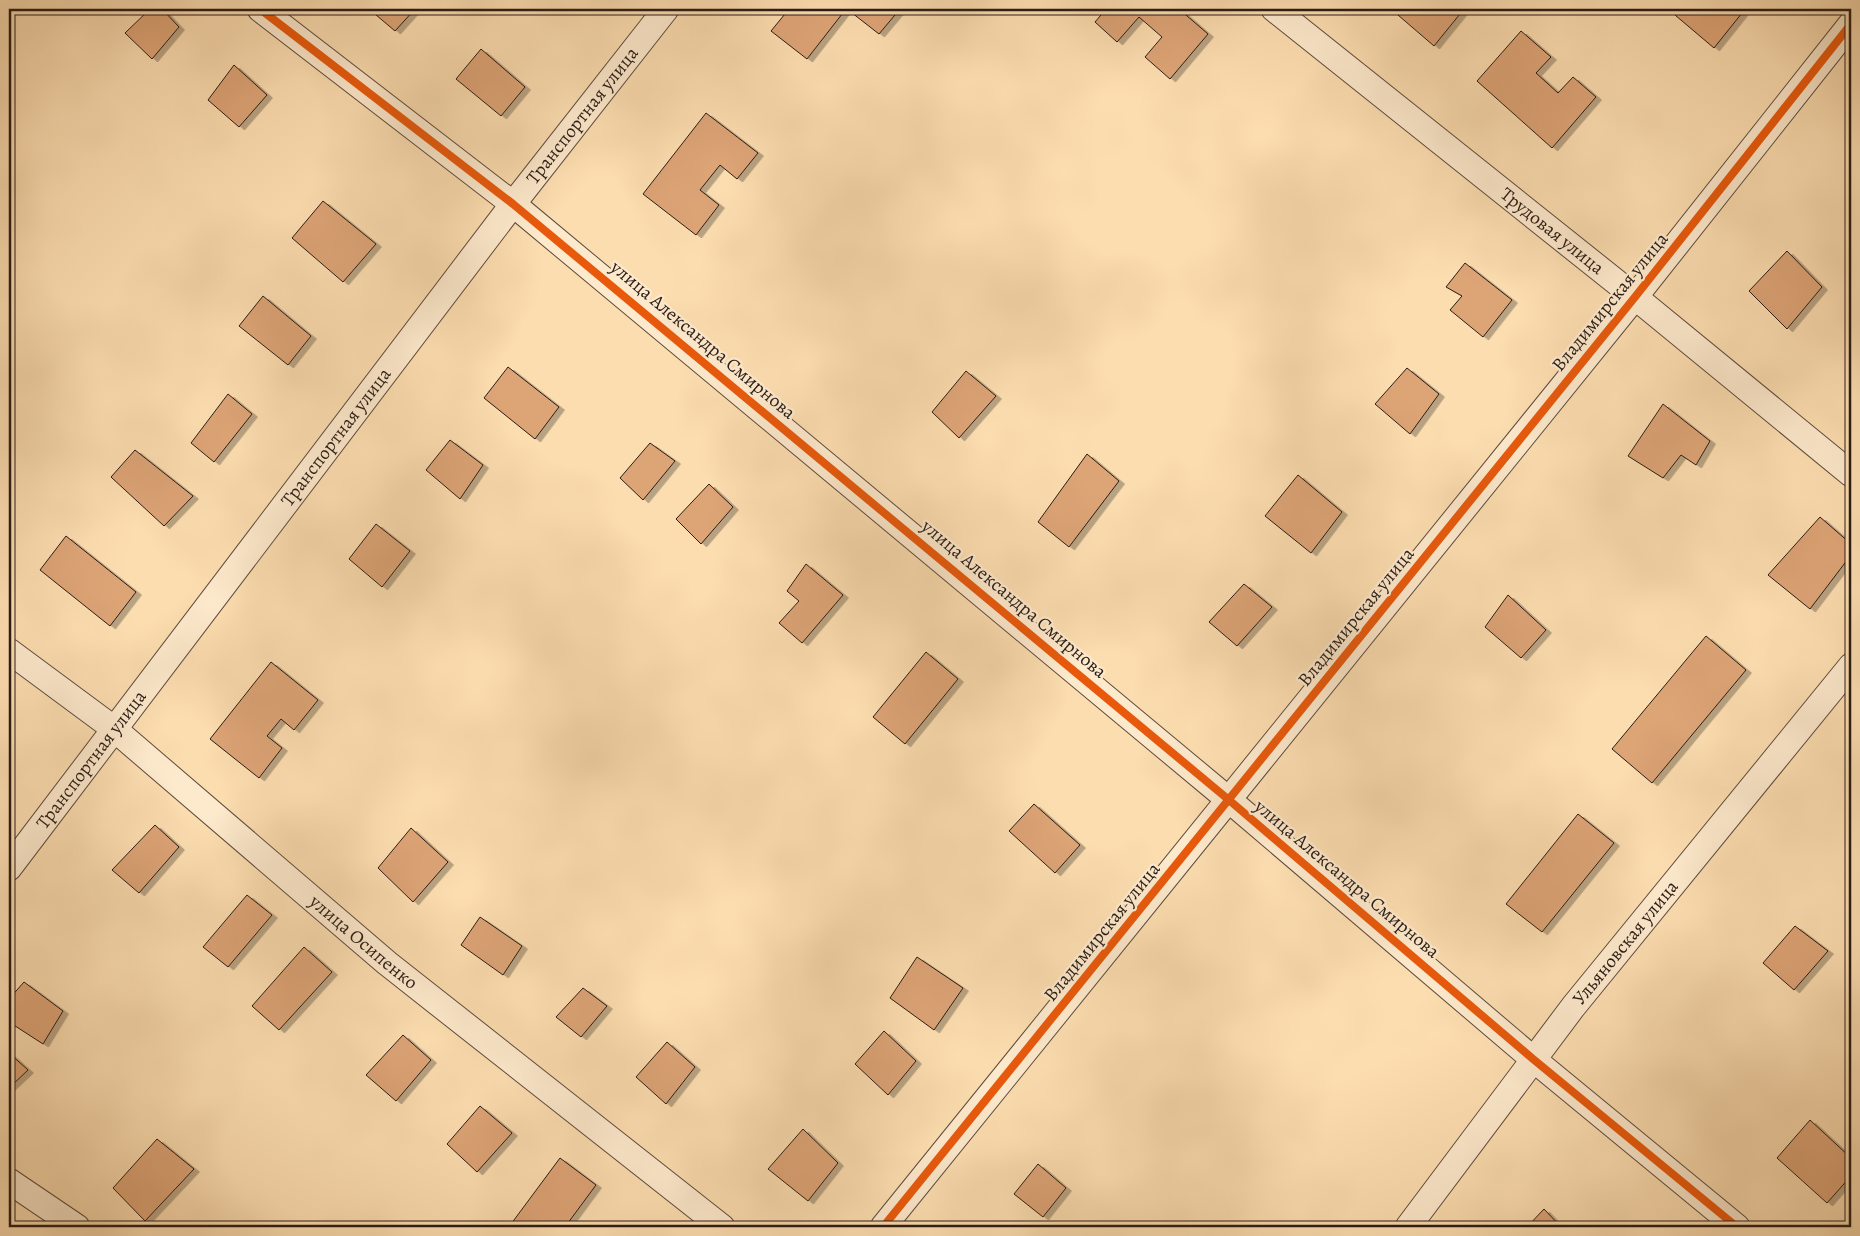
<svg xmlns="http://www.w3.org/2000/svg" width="1860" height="1236" font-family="Alegreya,serif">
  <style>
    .building { fill: #dda476; stroke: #2a1c16; filter: url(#shadow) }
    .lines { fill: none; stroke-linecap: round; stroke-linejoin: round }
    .minor-casing { stroke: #5e4c3c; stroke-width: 27 }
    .minor { stroke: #fde9cc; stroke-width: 25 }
    .cycleway-casing { stroke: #fde9cc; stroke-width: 11 }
    .cycleway { stroke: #e8590c; stroke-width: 8 }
    .labels { text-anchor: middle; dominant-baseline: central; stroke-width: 4.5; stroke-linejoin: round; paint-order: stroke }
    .street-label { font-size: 19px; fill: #2a1c16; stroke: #fde9cc }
  </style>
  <defs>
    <filter id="shadow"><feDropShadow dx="5.5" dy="3" stdDeviation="0" flood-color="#0004"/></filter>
  </defs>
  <rect width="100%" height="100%" fill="#fcddb0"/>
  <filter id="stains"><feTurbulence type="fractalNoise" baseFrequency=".004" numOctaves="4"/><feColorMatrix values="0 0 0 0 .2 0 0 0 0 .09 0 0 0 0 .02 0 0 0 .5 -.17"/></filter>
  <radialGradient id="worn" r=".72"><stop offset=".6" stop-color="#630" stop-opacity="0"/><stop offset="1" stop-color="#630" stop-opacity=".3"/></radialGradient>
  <g class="building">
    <path d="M150 9H162L179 27 152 59 125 33Z"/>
    <path d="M369 9H415L395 31Z"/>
    <path d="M789 9H846L807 59 771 31Z"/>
    <path d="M847 9H900L879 34Z"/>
    <path d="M1106 9H1179L1208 34 1170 79 1145 57 1162 37 1139 17 1117 42 1095 22Z"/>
    <path d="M1391 9H1464L1434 46Z"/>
    <path d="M1680 9H1736L1742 13 1714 48 1675 15Z"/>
    <path d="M1521 31 1551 57 1536 73 1558 93 1573 77 1596 97 1552 148 1477 81Z"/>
    <path d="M481 49 525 87 501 116 456 79Z"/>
    <path d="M234 65 267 95 239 127 208 100Z"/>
    <path d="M706 113 758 153 737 179 720 165 700 190 719 205 696 235 643 194Z"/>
    <path d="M323 201 376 244 343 282 292 238Z"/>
    <path d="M1787 251 1822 287 1787 329 1749 291Z"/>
    <path d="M1465 263 1512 300 1483 337 1450 310 1462 296 1446 287Z"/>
    <path d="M263 296 311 336 288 365 239 326Z"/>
    <path d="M508 367 559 407 535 439 484 398Z"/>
    <path d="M1407 368 1439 394 1410 434 1375 404Z"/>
    <path d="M966 371 996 396 959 438 932 412Z"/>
    <path d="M228 394 252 414 214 462 191 443Z"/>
    <path d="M1663 404 1710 441 1696 465 1681 455 1663 478 1628 456Z"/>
    <path d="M450 440 483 465 460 499 426 470Z"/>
    <path d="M650 443 675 461 643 500 620 478Z"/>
    <path d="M135 450 193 496 164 526 111 477Z"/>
    <path d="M1087 454 1119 481 1069 547 1038 522Z"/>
    <path d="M1298 475 1342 512 1311 553 1265 516Z"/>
    <path d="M709 484 733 507 701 544 676 519Z"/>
    <path d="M1820 517 1851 544V555L1810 609 1768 575Z"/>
    <path d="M376 524 410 551 382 587 349 559Z"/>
    <path d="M66 536 136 592 110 626 40 570Z"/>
    <path d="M806 564 843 595 802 643 779 623 799 601 787 591Z"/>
    <path d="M1244 584 1272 607 1237 646 1209 622Z"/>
    <path d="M1508 595 1546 630 1521 658 1485 627Z"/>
    <path d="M1706 636 1746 670 1652 783 1612 749Z"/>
    <path d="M926 652 958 679 905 744 873 717Z"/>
    <path d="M271 662 318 700 294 730 281 719 267 736 282 748 259 778 210 739Z"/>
    <path d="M1034 804 1080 845 1055 873 1009 831Z"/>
    <path d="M1578 814 1614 843 1542 932 1506 904Z"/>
    <path d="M155 825 179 847 139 893 112 870Z"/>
    <path d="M411 828 448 862 413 902 378 868Z"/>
    <path d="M247 895 272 915 228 967 203 947Z"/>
    <path d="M480 917 522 946 503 975 461 945Z"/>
    <path d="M1795 926 1828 951 1794 990 1763 963Z"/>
    <path d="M304 947 332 972 279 1030 252 1006Z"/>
    <path d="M917 957 963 988 934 1030 890 998Z"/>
    <path d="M24 982 63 1011 43 1044 9 1022V999Z"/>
    <path d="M583 988 607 1006 581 1037 556 1017Z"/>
    <path d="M884 1031 916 1061 888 1095 855 1064Z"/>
    <path d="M403 1035 431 1060 396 1101 366 1075Z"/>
    <path d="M667 1042 695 1067 666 1104 636 1077Z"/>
    <path d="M9 1053 28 1070 9 1088Z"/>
    <path d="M480 1106 512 1133 477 1172 447 1144Z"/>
    <path d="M1810 1120 1851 1158V1176L1827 1203 1777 1158Z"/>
    <path d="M803 1129 838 1163 808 1201 768 1169Z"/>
    <path d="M157 1139 194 1169 145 1221 113 1188Z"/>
    <path d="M560 1158 596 1185 565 1227H515L511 1224Z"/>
    <path d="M1038 1164 1066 1188 1043 1217 1014 1194Z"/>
    <path d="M1544 1209 1561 1227H1527Z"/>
  </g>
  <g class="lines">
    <defs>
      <g id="minor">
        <path d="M260 9 513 204 1229 800 1533 1059 1737 1227"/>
        <path id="s1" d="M1274 9 1635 297 1851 474"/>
        <path id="s2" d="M9 651 113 728 387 963 722 1227"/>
        <path id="s3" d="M9 868 513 204 666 9"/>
        <path d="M9 1181 77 1227"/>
        <path d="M883 1227 1635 297 1851 24"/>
        <path id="s4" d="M1408 1227 1573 1007 1851 666"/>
      </g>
    </defs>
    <use href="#minor" class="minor-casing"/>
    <use href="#minor" class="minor"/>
    <defs>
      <g id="cycleway">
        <path d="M260 9 513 204 1229 800 1533 1059 1737 1227"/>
        <path d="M883 1227 1635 297 1851 24"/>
      </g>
    </defs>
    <use href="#cycleway" class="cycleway-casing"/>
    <use href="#cycleway" class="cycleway"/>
  </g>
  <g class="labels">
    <g class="street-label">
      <text stroke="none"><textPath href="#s3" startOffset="946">Транспортная улица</textPath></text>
      <text stroke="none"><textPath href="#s1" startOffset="356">Трудовая улица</textPath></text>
      <text transform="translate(1610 302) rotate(-51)">Владимирская улица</text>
      <text transform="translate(703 340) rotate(40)">улица Александра Смирнова</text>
      <text stroke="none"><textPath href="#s3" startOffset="541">Транспортная улица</textPath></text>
      <text transform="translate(1014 599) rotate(40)">улица Александра Смирнова</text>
      <text transform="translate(1356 617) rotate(-51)">Владимирская улица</text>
      <text stroke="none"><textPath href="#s3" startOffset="136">Транспортная улица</textPath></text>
      <text transform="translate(1347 879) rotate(40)">улица Александра Смирнова</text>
      <text transform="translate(1102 932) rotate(-51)">Владимирская улица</text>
      <text stroke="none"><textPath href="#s2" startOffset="459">улица Осипенко</textPath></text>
      <text stroke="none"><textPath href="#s4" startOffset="358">Ульяновская улица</textPath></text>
    </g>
  </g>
  <rect width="1860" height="1236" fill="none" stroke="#fcddb0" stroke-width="30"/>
  <rect x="10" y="10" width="1840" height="1216" fill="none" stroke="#2a1c16" stroke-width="2.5"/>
  <rect x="15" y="15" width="1830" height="1206" fill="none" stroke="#2a1c16"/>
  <rect width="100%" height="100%" filter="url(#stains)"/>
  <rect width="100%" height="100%" fill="url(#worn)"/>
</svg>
